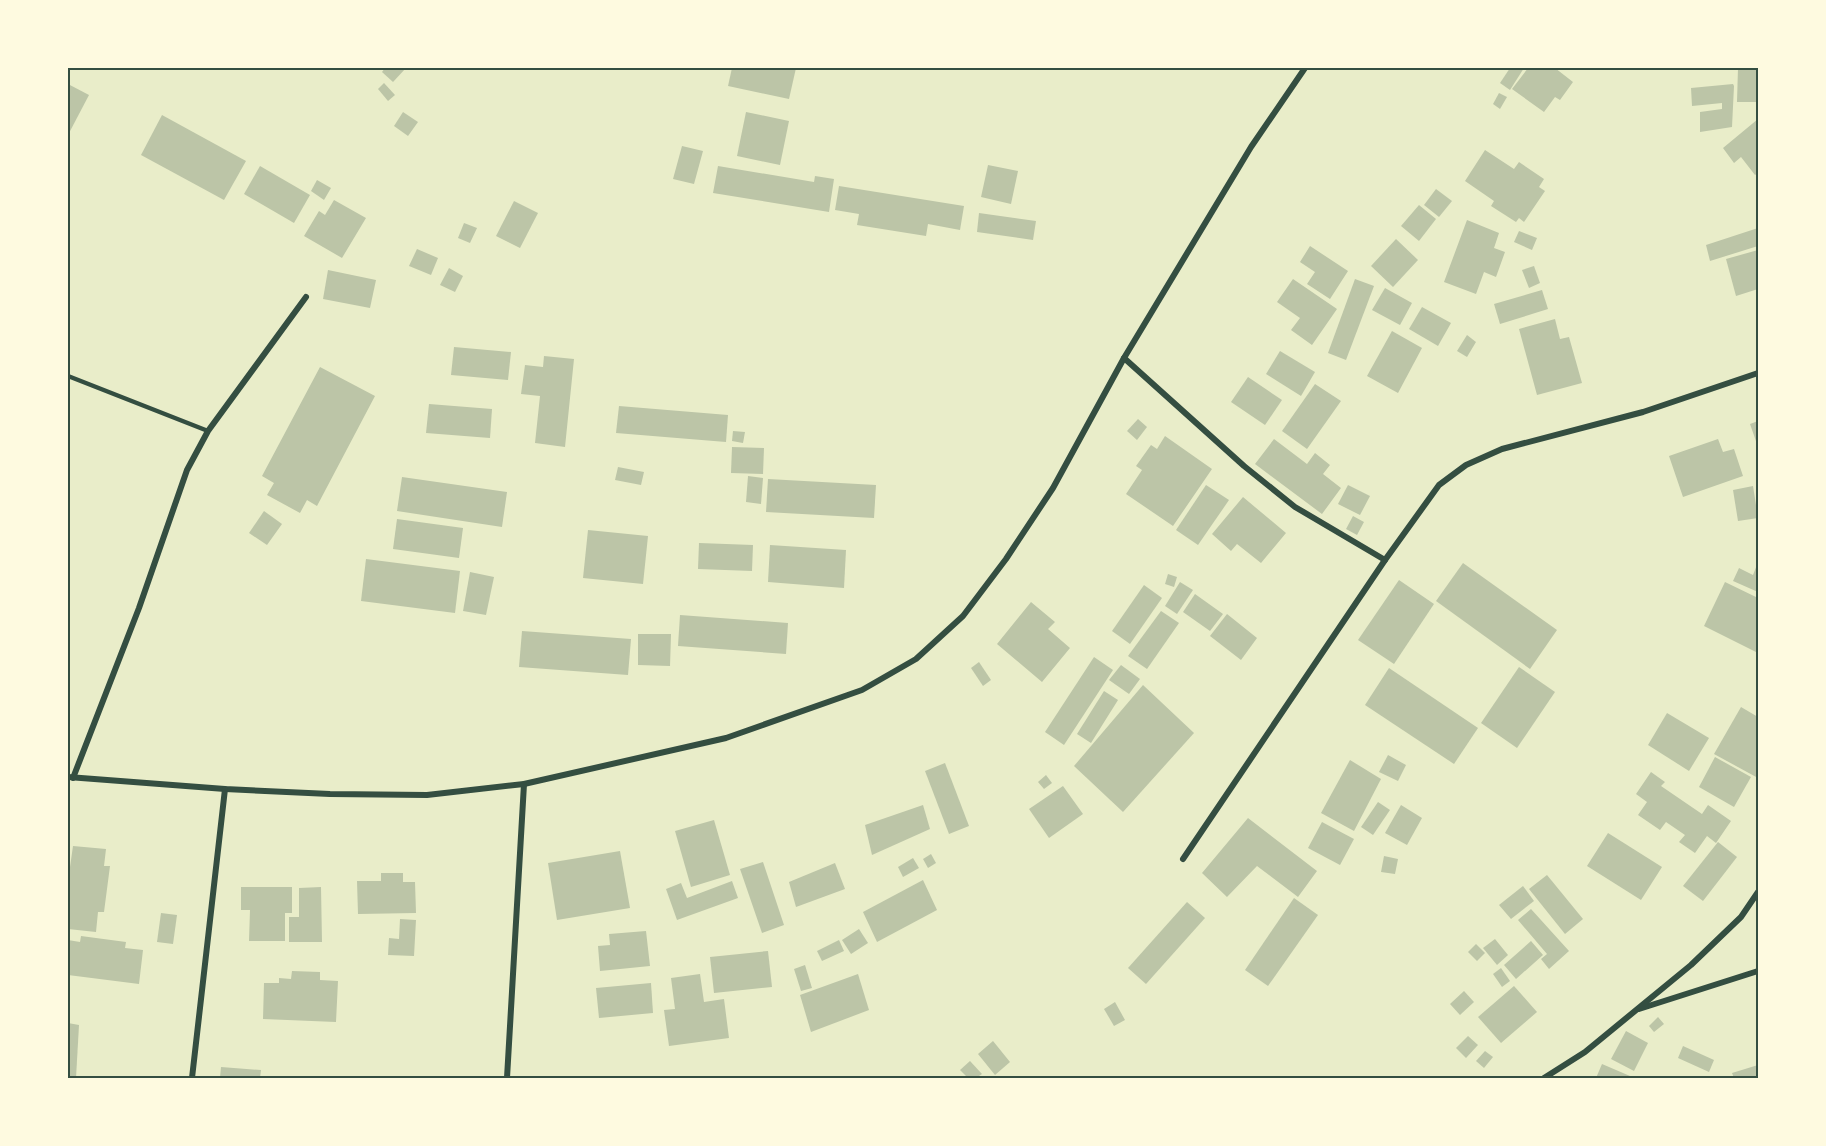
<svg xmlns="http://www.w3.org/2000/svg" width="1826" height="1146" font-family="Commissioner,sans-serif">
  <style>
    .building { fill: #bcc5a7 }
    .lines { fill: none; stroke-linecap: round; stroke-linejoin: round }
    .service { stroke: #344e41; stroke-width: 4.5 }
    .minor { stroke: #344e41; stroke-width: 6 }
    .neatline { fill: none; stroke: #344e41; stroke-width: 2 }
  </style>
  <rect width="100%" height="100%" fill="#e9edc9"/>
  <g class="building">
    <path d="M385 68H406L393 82 382 72Z"/>
    <path d="M732 68H796L789 99 728 86Z"/>
    <path d="M1510 68H1524L1510 90 1500 83Z"/>
    <path d="M1528 68H1555L1573 82 1560 100 1555 97 1544 112 1512 89Z"/>
    <path d="M1738 68H1758V102H1737Z"/>
    <path d="M384 83 395 95 388 101 378 89Z"/>
    <path d="M68 84 89 95 68 135Z"/>
    <path d="M1733 84 1734 86 1732 127 1700 132V112L1722 109V103L1692 106 1691 88Z"/>
    <path d="M1499 93 1507 97 1500 109 1493 104Z"/>
    <path d="M403 112 418 122 408 136 394 126Z"/>
    <path d="M746 112 789 121 780 165 737 156Z"/>
    <path d="M162 115 246 161 224 200 141 155Z"/>
    <path d="M1758 119V173L1755 175 1741 157 1734 163 1723 148Z"/>
    <path d="M682 146 703 151 694 184 673 179Z"/>
    <path d="M1485 150 1514 169 1519 162 1544 179 1539 187 1545 191 1524 222 1519 218 1516 222 1491 206 1494 201 1465 181Z"/>
    <path d="M988 165 1018 171 1011 204 981 197Z"/>
    <path d="M260 166 310 195 294 223 244 194Z"/>
    <path d="M718 166 814 182 815 176 834 179 829 212 713 193Z"/>
    <path d="M317 180 331 188 324 200 311 191Z"/>
    <path d="M839 186 964 206 960 230 928 224 926 236 857 225 859 214 835 210Z"/>
    <path d="M1436 189 1452 201 1439 217 1424 205Z"/>
    <path d="M334 200 366 218 342 258 304 236 319 211 325 215Z"/>
    <path d="M514 201 538 213 520 248 496 236Z"/>
    <path d="M1419 205 1436 219 1419 241 1401 226Z"/>
    <path d="M979 213 1036 221 1033 240 977 232Z"/>
    <path d="M1467 220 1499 233 1494 248 1505 252 1496 277 1484 272 1476 294 1444 282Z"/>
    <path d="M464 223 477 228 470 243 458 238Z"/>
    <path d="M1758 228V246L1710 261 1706 245Z"/>
    <path d="M1519 231 1537 238 1532 250 1514 242Z"/>
    <path d="M1396 239 1418 260 1393 287 1371 266Z"/>
    <path d="M1310 246 1348 271 1330 299 1307 284 1315 272 1300 262Z"/>
    <path d="M417 249 438 258 431 275 409 266Z"/>
    <path d="M1758 250V289L1736 296 1726 259Z"/>
    <path d="M1534 266 1540 283 1529 288 1522 270Z"/>
    <path d="M449 268 463 276 455 292 440 285Z"/>
    <path d="M328 270 376 280 370 308 323 299Z"/>
    <path d="M1293 279 1337 309 1312 345 1291 330 1300 318 1277 302Z"/>
    <path d="M1355 279 1374 286 1346 360 1328 353Z"/>
    <path d="M1385 288 1412 303 1400 325 1372 310Z"/>
    <path d="M1542 290 1548 309 1500 324 1494 304Z"/>
    <path d="M1422 307 1451 323 1438 346 1409 329Z"/>
    <path d="M1555 319 1560 339 1569 337 1582 383 1537 395 1519 329Z"/>
    <path d="M1392 331 1422 348 1398 393 1367 376Z"/>
    <path d="M1467 335 1476 342 1467 357 1457 351Z"/>
    <path d="M454 347 511 352 508 380 451 375Z"/>
    <path d="M1280 351 1315 372 1301 396 1266 374Z"/>
    <path d="M544 356 574 359 565 447 535 443 540 396 521 394 525 365 543 367Z"/>
    <path d="M320 367 375 396 317 506 307 500 300 513 267 495 274 483 262 476Z"/>
    <path d="M1248 377 1282 400 1265 425 1231 402Z"/>
    <path d="M1315 384 1341 401 1307 449 1282 431Z"/>
    <path d="M429 404 492 409 490 438 426 433Z"/>
    <path d="M619 406 728 415 726 442 616 433Z"/>
    <path d="M1138 419 1147 427 1137 440 1127 431Z"/>
    <path d="M1758 421V444H1757L1750 424Z"/>
    <path d="M733 431 745 432 743 443 732 441Z"/>
    <path d="M1165 436 1212 469 1173 526 1126 494 1142 470 1136 466 1151 445 1157 449Z"/>
    <path d="M1274 439 1307 464 1315 453 1330 465 1323 474 1341 488 1322 514 1255 464Z"/>
    <path d="M1718 439 1723 452 1734 449 1743 476 1683 497 1669 456Z"/>
    <path d="M732 447 764 448 763 474 731 473Z"/>
    <path d="M618 467 644 472 641 485 615 480Z"/>
    <path d="M748 476 763 478 761 504 746 502Z"/>
    <path d="M402 477 507 492 502 527 397 511Z"/>
    <path d="M768 479 876 485 874 518 766 512Z"/>
    <path d="M1206 485 1229 500 1198 545 1176 530Z"/>
    <path d="M1348 485 1370 496 1360 515 1338 504Z"/>
    <path d="M1753 486 1758 518 1738 521 1733 490Z"/>
    <path d="M1243 497 1286 533 1261 563 1237 544 1231 551 1212 534Z"/>
    <path d="M264 511 282 524 267 545 249 533Z"/>
    <path d="M1353 516 1364 522 1357 535 1346 529Z"/>
    <path d="M397 519 463 528 459 558 393 549Z"/>
    <path d="M588 530 648 536 643 584 583 578Z"/>
    <path d="M699 543 753 545 752 571 698 569Z"/>
    <path d="M770 545 846 550 844 588 768 582Z"/>
    <path d="M366 559 460 571 455 613 361 601Z"/>
    <path d="M1758 562V592L1733 581 1739 568 1753 575Z"/>
    <path d="M1463 563 1557 630 1530 669 1436 601Z"/>
    <path d="M470 572 494 577 486 615 463 611Z"/>
    <path d="M1168 574 1177 577 1174 587 1165 584Z"/>
    <path d="M1399 580 1434 604 1394 664 1358 640Z"/>
    <path d="M1180 582 1193 590 1177 614 1165 606Z"/>
    <path d="M1725 582 1758 598V646L1756 652 1704 626Z"/>
    <path d="M1144 585 1162 598 1130 644 1112 631Z"/>
    <path d="M1195 594 1223 614 1210 631 1183 612Z"/>
    <path d="M1031 602 1055 622 1048 629 1070 648 1042 682 997 644Z"/>
    <path d="M1161 611 1179 623 1147 669 1128 656Z"/>
    <path d="M1227 614 1257 638 1241 660 1210 636Z"/>
    <path d="M680 615 788 623 786 654 678 646Z"/>
    <path d="M522 631 631 639 628 675 519 667Z"/>
    <path d="M638 634H671L670 666 638 665Z"/>
    <path d="M1094 657 1113 670 1064 745 1045 732Z"/>
    <path d="M979 662 991 680 983 686 971 668Z"/>
    <path d="M1121 665 1140 679 1129 694 1109 680Z"/>
    <path d="M1519 667 1555 692 1517 748 1481 723Z"/>
    <path d="M1389 668 1478 728 1454 764 1365 705Z"/>
    <path d="M1143 685 1194 733 1123 812 1074 766Z"/>
    <path d="M1104 691 1118 700 1091 743 1077 734Z"/>
    <path d="M1741 707 1758 717V778L1714 754Z"/>
    <path d="M1667 713 1709 738 1689 771 1648 745Z"/>
    <path d="M1388 755 1406 765 1398 781 1379 772Z"/>
    <path d="M1715 757 1751 777 1734 807 1699 787Z"/>
    <path d="M1350 760 1381 779 1354 831 1321 813Z"/>
    <path d="M945 763 969 826 949 834 925 771Z"/>
    <path d="M1651 772 1665 782 1661 786 1702 814 1708 805 1731 821 1716 843 1707 836 1695 853 1679 842 1685 835 1666 822 1660 830 1638 815 1647 802 1636 794Z"/>
    <path d="M1046 775 1052 783 1044 789 1038 782Z"/>
    <path d="M1063 786 1083 814 1049 838 1029 809Z"/>
    <path d="M1378 802 1390 810 1373 835 1361 827Z"/>
    <path d="M923 805 930 829 872 855 865 825Z"/>
    <path d="M1401 805 1422 818 1407 845 1385 833Z"/>
    <path d="M1248 818 1317 871 1298 897 1257 866 1227 897 1202 873Z"/>
    <path d="M714 820 730 875 691 887 675 831Z"/>
    <path d="M1322 822 1354 839 1340 865 1308 848Z"/>
    <path d="M1608 833 1662 867 1641 900 1587 866Z"/>
    <path d="M1718 842 1737 857 1703 901 1683 886Z"/>
    <path d="M73 846 106 849 104 866H110L104 912H98L96 932 68 929V867H70Z"/>
    <path d="M620 851 630 908 557 920 548 863Z"/>
    <path d="M931 854 936 863 928 868 923 859Z"/>
    <path d="M1384 856 1398 859 1395 874 1381 872Z"/>
    <path d="M913 858 919 868 903 877 898 867Z"/>
    <path d="M763 862 784 925 762 933 740 869Z"/>
    <path d="M835 863 845 889 796 907 789 882Z"/>
    <path d="M381 873H403V882H415L416 913 358 914 357 881H381Z"/>
    <path d="M1547 875 1583 919 1565 934 1529 889Z"/>
    <path d="M923 880 937 910 877 942 863 912Z"/>
    <path d="M732 881 738 898 677 920 666 889 681 883 687 898Z"/>
    <path d="M1523 886 1534 901 1511 919 1499 905Z"/>
    <path d="M241 887H292V913H285V941H249L250 910H241Z"/>
    <path d="M321 887 322 942H289V917H299V888Z"/>
    <path d="M1294 898 1318 915 1268 986 1245 970Z"/>
    <path d="M1187 902 1205 918 1146 984 1128 968Z"/>
    <path d="M1531 909 1569 951 1549 969 1541 959 1547 954 1518 920Z"/>
    <path d="M161 913 177 915 173 944 157 942Z"/>
    <path d="M400 919 416 920 414 956 388 955 389 938 399 939Z"/>
    <path d="M859 929 868 943 851 954 842 940Z"/>
    <path d="M646 931 650 966 600 971 598 946 610 945 609 934Z"/>
    <path d="M81 936 126 942 125 948 143 950 139 984 68 975V940L80 942Z"/>
    <path d="M1495 939 1508 955 1497 965 1483 948Z"/>
    <path d="M839 940 844 951 822 961 817 951Z"/>
    <path d="M1531 941 1543 955 1516 979 1504 965Z"/>
    <path d="M1476 944 1485 953 1477 961 1468 952Z"/>
    <path d="M768 951 772 987 714 993 710 957Z"/>
    <path d="M805 965 812 988 801 991 794 969Z"/>
    <path d="M1501 968 1510 981 1502 987 1493 974Z"/>
    <path d="M292 971 320 972V980L338 981 336 1022 263 1019 264 983H279V978L291 979Z"/>
    <path d="M700 974 704 1002 724 999 729 1038 669 1046 664 1010 675 1009 671 978Z"/>
    <path d="M858 974 869 1010 811 1032 800 995Z"/>
    <path d="M651 983 653 1013 599 1018 596 988Z"/>
    <path d="M1514 986 1537 1012 1501 1043 1478 1017Z"/>
    <path d="M1464 991 1474 1002 1460 1015 1450 1004Z"/>
    <path d="M1115 1002 1125 1020 1114 1026 1104 1009Z"/>
    <path d="M1658 1017 1664 1024 1654 1032 1649 1026Z"/>
    <path d="M68 1023 79 1025 76 1078H68Z"/>
    <path d="M1626 1031 1648 1043 1634 1071 1611 1059Z"/>
    <path d="M1468 1036 1478 1045 1466 1058 1456 1048Z"/>
    <path d="M993 1041 1010 1062 995 1075 978 1054Z"/>
    <path d="M1683 1046 1714 1060 1709 1072 1678 1058Z"/>
    <path d="M1485 1051 1493 1057 1484 1068 1476 1061Z"/>
    <path d="M970 1061 982 1074 976 1078H968L960 1070Z"/>
    <path d="M1602 1064 1630 1076 1629 1078H1596Z"/>
    <path d="M1758 1065V1078H1734L1732 1073Z"/>
    <path d="M221 1067 261 1070 260 1078H220Z"/>
  </g>
  <g class="lines">
    <path class="service" d="M68 376 208 431"/>
    <g class="minor">
      <path d="M1124 358 1244 466 1295 507 1385 560"/>
      <path d="M68 777 225 789 330 794 427 795 524 784 726 738 862 690 916 659 963 616 1006 559 1053 488 1124 358 1251 147 1305 68"/>
      <path d="M73 778 139 608 187 470 208 431 306 297"/>
      <path d="M1183 859 1385 560 1439 485 1466 465 1502 449 1643 412 1758 373"/>
      <path d="M1639 1009 1758 971"/>
      <path d="M192 1078 225 789"/>
      <path d="M507 1078 524 784"/>
      <path d="M1544 1078 1585 1052 1691 965 1741 917 1758 892"/>
    </g>
  </g>
  <rect width="1826" height="1146" fill="none" stroke="#fefae0" stroke-width="138"/>
  <rect x="69" y="69" width="1688" height="1008" class="neatline"/>
</svg>
